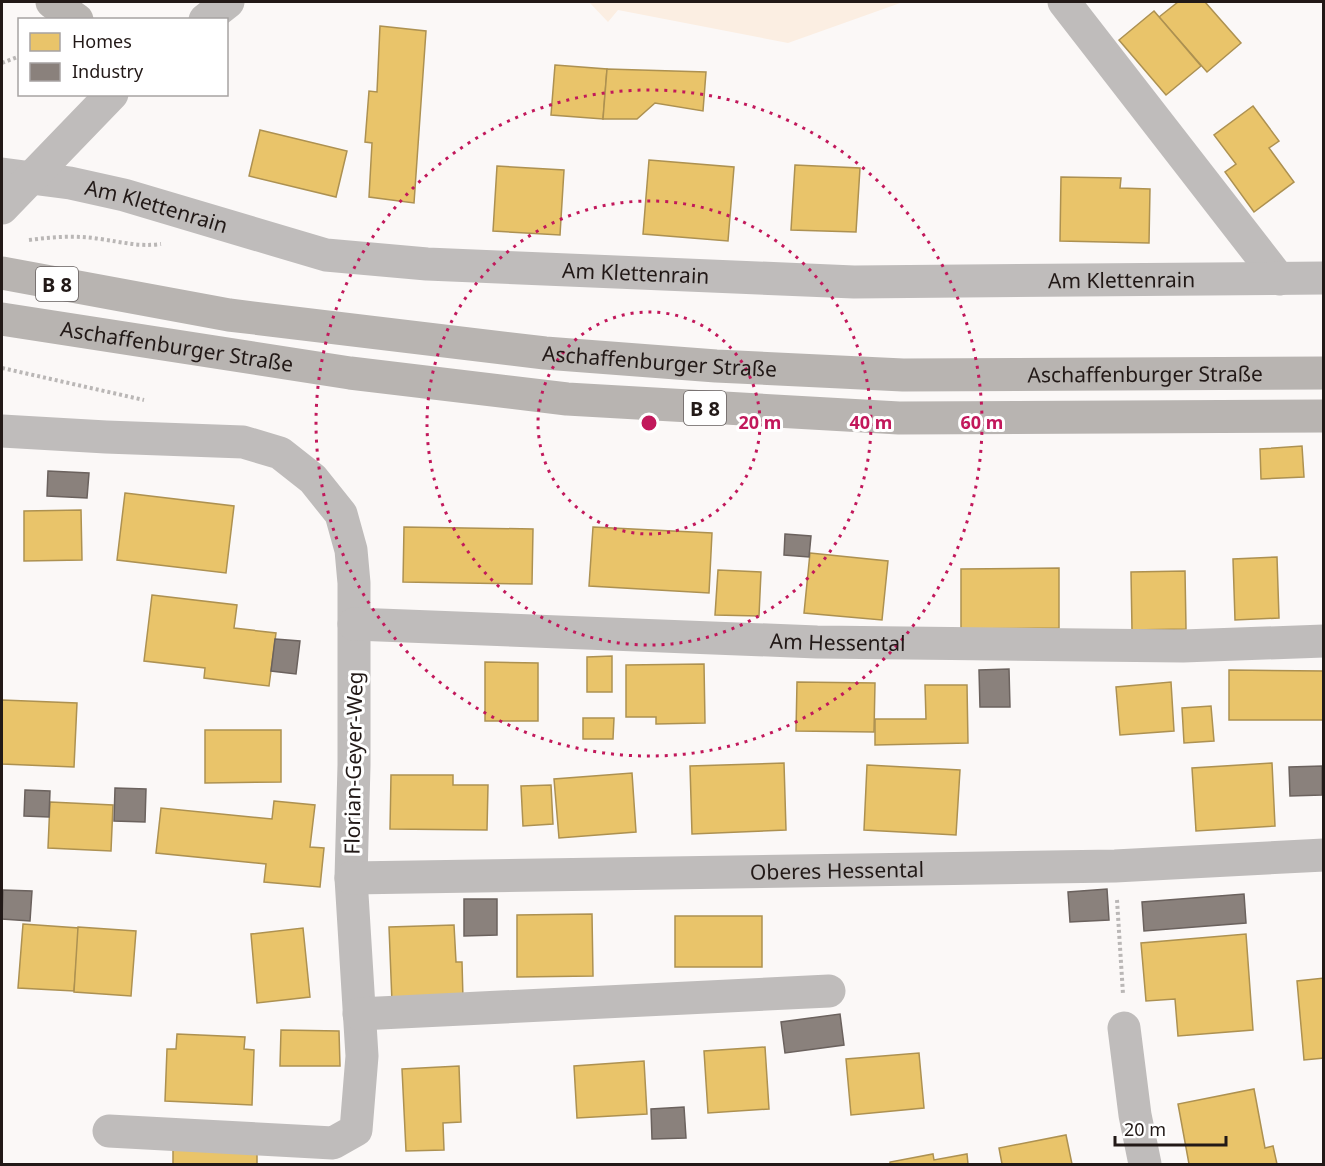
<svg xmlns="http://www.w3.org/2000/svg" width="1325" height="1166" font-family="'Noto Sans',sans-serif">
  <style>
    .green { fill: #fbeee2 }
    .homes { fill: #e9c46a; stroke: #ad9151; stroke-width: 1.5 }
    .industry { fill: #8a817c; stroke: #6b625e; stroke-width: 1.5 }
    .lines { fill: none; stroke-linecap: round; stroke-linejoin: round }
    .path { stroke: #bab7b6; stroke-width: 4; stroke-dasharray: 3 3; stroke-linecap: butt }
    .street { stroke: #bfbcbb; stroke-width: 33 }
    .primary { stroke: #b8b4b1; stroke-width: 33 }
    .ring { fill: none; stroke: #c2185b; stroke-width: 3; stroke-dasharray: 3 6 }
    .labels { text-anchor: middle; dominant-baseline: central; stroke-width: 6; stroke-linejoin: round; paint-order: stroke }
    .shield { fill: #fff; stroke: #645e5d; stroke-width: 1.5 }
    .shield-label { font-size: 20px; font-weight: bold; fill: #221917 }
    .street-label { font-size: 21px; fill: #221917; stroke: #fff }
    .centre { fill: #c2185b; stroke: #fff; stroke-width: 3 }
    .ring-label { font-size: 18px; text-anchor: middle; font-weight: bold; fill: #c2185b; stroke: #fff; stroke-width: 6; stroke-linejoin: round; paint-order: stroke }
  </style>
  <rect width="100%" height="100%" fill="#fbf8f7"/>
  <path class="green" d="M589 2H903L788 43 618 10 608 22Z"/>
  <g class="homes">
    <path d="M1178 2H1205L1241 43 1207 72 1159 17Z"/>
    <path d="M1154 11 1201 66 1166 95 1119 40Z"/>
    <path d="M380 26 426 31 414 203 369 197 372 143 365 142 369 91 377 92Z"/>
    <path d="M555 65 607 69 603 119 551 115Z"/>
    <path d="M607 69 706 72 703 111 655 103 637 119H603Z"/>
    <path d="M1253 106 1279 141 1269 148 1294 182 1254 212 1225 172 1236 164 1214 135Z"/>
    <path d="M260 130 347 151 336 197 249 176Z"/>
    <path d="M649 160 734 167 728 241 643 234Z"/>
    <path d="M795 165 860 168 856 232 791 230Z"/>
    <path d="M497 166 564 170 560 235 493 231Z"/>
    <path d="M1061 177 1121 178 1120 188 1150 189 1149 243 1060 241Z"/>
    <path d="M1302 446 1304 477 1261 479 1260 449Z"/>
    <path d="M125 493 234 506 226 573 117 560Z"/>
    <path d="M81 510 82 560 24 561V511Z"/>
    <path d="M404 527 533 529 532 584 403 582Z"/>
    <path d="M593 527 712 533 709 593 589 586Z"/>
    <path d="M810 553 888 561 882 620 804 613Z"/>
    <path d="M1277 557 1279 618 1235 620 1233 559Z"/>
    <path d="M1059 568V628L961 629V569Z"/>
    <path d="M718 570 761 572 759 616 715 615Z"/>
    <path d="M1185 571 1186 629 1132 630 1131 572Z"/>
    <path d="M152 595 237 605 234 628 276 633 269 686 204 678 205 668 144 661Z"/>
    <path d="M612 656V692H587V657Z"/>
    <path d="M485 662 538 663V721H485Z"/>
    <path d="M704 664 705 723 656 724V717H626V665Z"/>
    <path d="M1229 670 1324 671V720H1229Z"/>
    <path d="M797 682 875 683 874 732 796 731Z"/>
    <path d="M1171 682 1174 731 1120 735 1116 687Z"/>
    <path d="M925 685H967L968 743 875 745V719H926Z"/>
    <path d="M2 700 77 703 74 767 2 764Z"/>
    <path d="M1211 706 1214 741 1184 743 1182 708Z"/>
    <path d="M583 718H614L613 739H583Z"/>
    <path d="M205 730H281V782L205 783Z"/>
    <path d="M784 763 786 830 692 834 690 766Z"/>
    <path d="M1272 763 1275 826 1196 831 1192 768Z"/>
    <path d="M867 765 960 770 956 835 864 830Z"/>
    <path d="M632 773 636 832 559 838 554 779Z"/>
    <path d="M391 775H453V785H488L487 830 390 829Z"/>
    <path d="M551 785 553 824 523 826 521 786Z"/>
    <path d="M274 801 315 805 310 847 324 848 320 887 264 882 266 864 156 853 161 808 272 819Z"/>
    <path d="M50 802 113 805 111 851 48 848Z"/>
    <path d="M592 914 593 976 517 977V915Z"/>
    <rect x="675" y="916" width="87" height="51"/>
    <path d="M23 924 79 928 74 991 18 988Z"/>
    <path d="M454 925 456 962H462L463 999 392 1002 389 927Z"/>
    <path d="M78 927 136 931 131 996 74 992Z"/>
    <path d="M303 928 310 997 257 1003 251 934Z"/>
    <path d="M1246 934 1253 1030 1178 1036 1175 999 1146 1001 1141 943Z"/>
    <path d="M1324 978V1058L1304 1060 1297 981Z"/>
    <path d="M281 1030 339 1031 340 1066H280Z"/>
    <path d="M177 1034 245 1037 244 1049 254 1050 252 1105 165 1101 167 1049H176Z"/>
    <path d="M765 1047 769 1109 708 1113 704 1051Z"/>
    <path d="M919 1053 924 1108 851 1115 846 1059Z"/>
    <path d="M644 1061 647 1114 577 1118 574 1066Z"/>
    <path d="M459 1066 461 1122 443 1123 444 1150 406 1151 402 1069Z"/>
    <path d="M1254 1089 1265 1148 1273 1146 1277 1164H1189L1178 1104Z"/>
    <path d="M1066 1135 1072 1164H1002L999 1148Z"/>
    <path d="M173 1148 257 1149V1164H173Z"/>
    <path d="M933 1154 934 1160 967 1154 968 1164H890V1162Z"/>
  </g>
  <g class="industry">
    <path d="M48 471 89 473 87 498 47 496Z"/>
    <path d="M785 534 811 536 809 557 784 555Z"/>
    <path d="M275 639 300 641 296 674 271 671Z"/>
    <path d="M1009 669 1010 707H980L979 670Z"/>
    <path d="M1322 766V795L1290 796 1289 767Z"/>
    <path d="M115 788 146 789 145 822 114 821Z"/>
    <path d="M25 790 50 791 49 817 24 816Z"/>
    <path d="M1107 889 1109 920 1070 922 1068 892Z"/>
    <path d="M3 890 32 891 30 921 2 919Z"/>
    <path d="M1244 894 1246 923 1144 931 1142 902Z"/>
    <path d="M464 899H497V935L464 936Z"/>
    <path d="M840 1014 844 1045 785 1053 781 1022Z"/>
    <path d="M684 1107 686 1138 652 1139 651 1109Z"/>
  </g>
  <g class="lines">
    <g class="path">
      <path d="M2 63 20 56"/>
      <path d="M29 240C53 237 76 235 100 239 123 242 138 247 161 244"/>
      <path d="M2 368 144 400"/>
      <path d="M1117 900 1123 994"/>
    </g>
    <g class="street">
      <path d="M1064 2 1279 279"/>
      <path d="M205 20 228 2"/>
      <path id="s1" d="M2 174 70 183 124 195 326 255 427 264 854 282 1324 278"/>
      <path d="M2 208 112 94"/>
      <path d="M2 431 106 437 243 442 280 453 313 479 341 514 351 550 354 583V765L351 878 362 1056 356 1130 333 1143 109 1131"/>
      <path id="s2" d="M354 624 817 642 1183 646 1324 641"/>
      <path id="s3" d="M351 878 1115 866 1324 855"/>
      <path d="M359 1014 829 991"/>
      <path d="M1124 1028 1135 1115 1145 1164"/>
    </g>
    <g class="primary">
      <path d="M52 2 77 20"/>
      <path id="s4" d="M2 273 229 315 545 353 716 366 903 375 1324 373"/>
      <path id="s5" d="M2 319 350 373 567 399 899 418 1324 416"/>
    </g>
  </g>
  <g class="ring">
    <circle cx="649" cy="423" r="111"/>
    <circle cx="649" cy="423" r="222"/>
    <circle cx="649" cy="423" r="333"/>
  </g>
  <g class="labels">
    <g class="shield">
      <rect x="36" y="267" width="42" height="34" rx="4.5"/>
      <rect x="684" y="391" width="42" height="34" rx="4.5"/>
    </g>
    <g class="shield-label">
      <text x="57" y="284">B 8</text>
      <text x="705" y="408">B 8</text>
    </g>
    <g class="street-label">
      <text stroke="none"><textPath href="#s1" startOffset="158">Am Klettenrain</textPath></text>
      <text stroke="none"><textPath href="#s1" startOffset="645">Am Klettenrain</textPath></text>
      <text stroke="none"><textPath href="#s1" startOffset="1131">Am Klettenrain</textPath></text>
      <text stroke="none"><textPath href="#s5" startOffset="177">Aschaffenburger Straße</textPath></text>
      <text stroke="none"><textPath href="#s4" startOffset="664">Aschaffenburger Straße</textPath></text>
      <text stroke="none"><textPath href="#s4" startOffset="1150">Aschaffenburger Straße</textPath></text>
      <text stroke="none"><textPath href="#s2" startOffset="484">Am Hessental</textPath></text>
      <text transform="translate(353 763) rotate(-89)">Florian-Geyer-Weg</text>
      <text stroke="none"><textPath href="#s3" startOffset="486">Oberes Hessental</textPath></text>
    </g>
  </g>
  <circle cx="649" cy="423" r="9" class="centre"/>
  <g class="ring-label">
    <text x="760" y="429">20 m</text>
    <text x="871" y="429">40 m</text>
    <text x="982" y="429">60 m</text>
  </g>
  <rect width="1325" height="1166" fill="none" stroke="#221917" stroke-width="6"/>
  <rect x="18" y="18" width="210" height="78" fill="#ffffff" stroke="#a7a3a2" stroke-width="1.5"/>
  <rect x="30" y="33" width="30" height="18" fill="#e9c46a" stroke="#a7a3a2" stroke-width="1.5"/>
  <text x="72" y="48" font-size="18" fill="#221917">Homes</text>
  <rect x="30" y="63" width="30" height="18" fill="#8a817c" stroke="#a7a3a2" stroke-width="1.5"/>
  <text x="72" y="78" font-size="18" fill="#221917">Industry</text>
  <path d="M1115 1136v9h111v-9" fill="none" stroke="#221917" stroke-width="3"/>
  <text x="1124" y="1136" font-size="18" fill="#221917" stroke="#ffffff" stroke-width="4.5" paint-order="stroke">20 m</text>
</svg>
